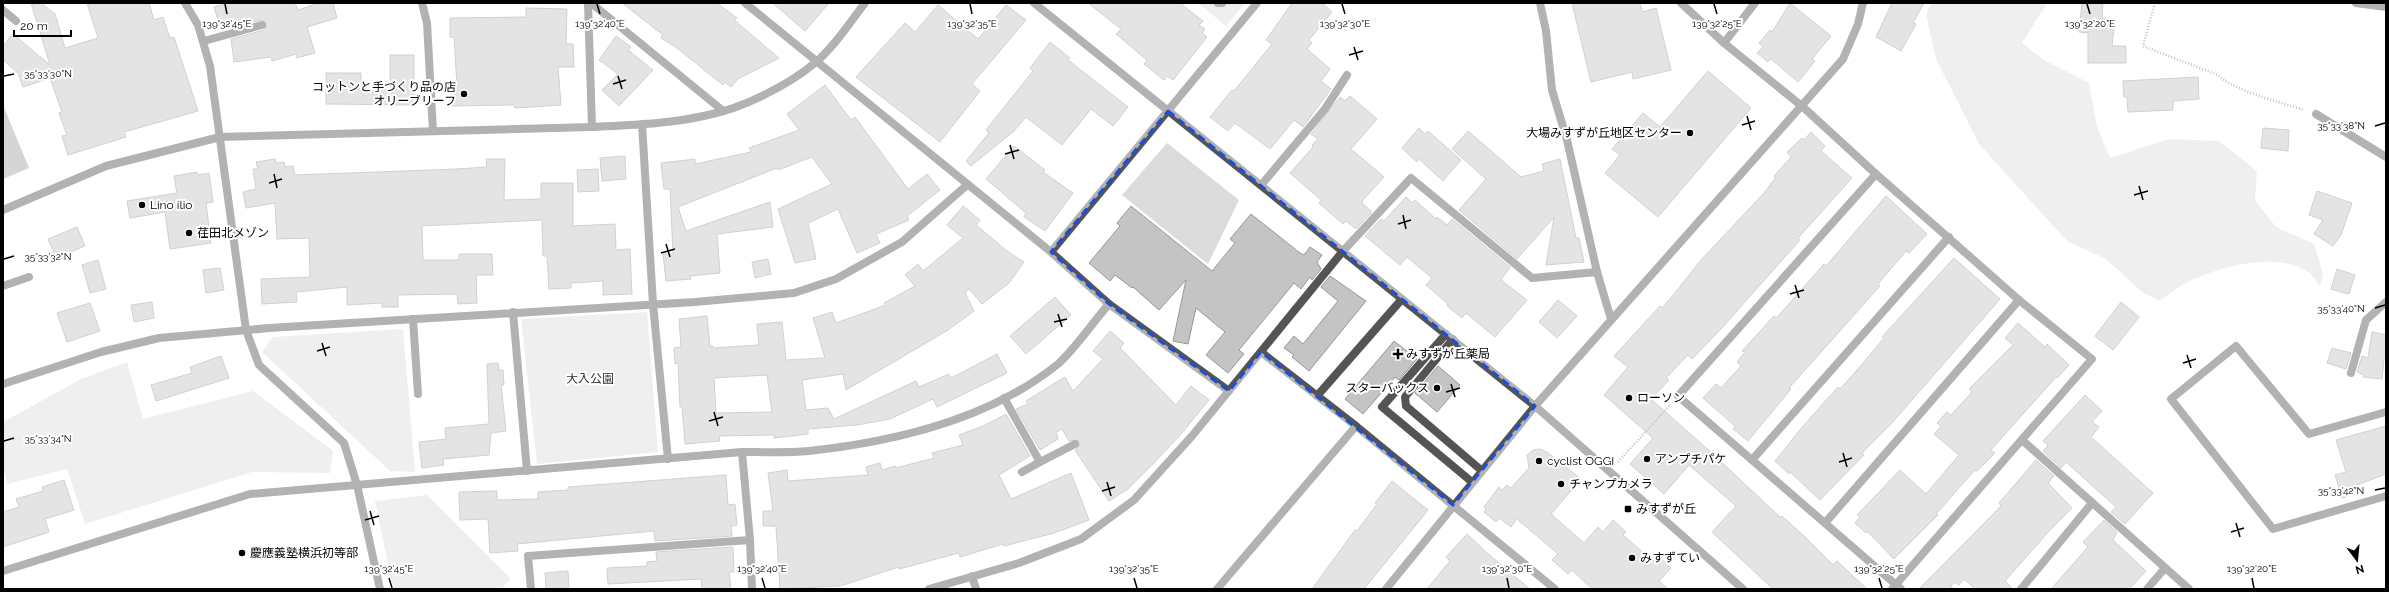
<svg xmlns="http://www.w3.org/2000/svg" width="2389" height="592" font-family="Raleway,'Noto Sans JP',sans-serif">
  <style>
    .green { fill: #dbdbdb }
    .water { fill: #a2a2a2 }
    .building { fill: #c4c4c4; stroke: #989898; fill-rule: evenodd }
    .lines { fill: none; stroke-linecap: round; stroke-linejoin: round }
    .path { stroke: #767676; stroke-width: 2.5; stroke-dasharray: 1 2; stroke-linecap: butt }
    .service { stroke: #545454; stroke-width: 8 }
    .minor { stroke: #545454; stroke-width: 8 }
    .tertiary { stroke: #545454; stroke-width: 8 }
    .marked { fill: none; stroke: #1d4ed8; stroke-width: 3; stroke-dasharray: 8 5; stroke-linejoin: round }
    .ticks { fill: none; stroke: #000; stroke-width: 1.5 }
    .poi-dot { fill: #000; stroke: #fff; stroke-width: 1.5 }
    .labels { text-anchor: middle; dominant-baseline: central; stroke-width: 4; stroke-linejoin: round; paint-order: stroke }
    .poi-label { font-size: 12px; fill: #000; stroke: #fff; text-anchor: start }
    .park-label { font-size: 12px; fill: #323232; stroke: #fff }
    .ticks-label { font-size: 10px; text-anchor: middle; fill: #000; stroke: #fff; stroke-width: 4; stroke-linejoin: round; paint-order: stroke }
  </style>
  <rect width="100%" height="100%" fill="#fff"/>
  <g class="green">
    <path d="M1198 3H1245L1226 26Z"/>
    <path d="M1931 3H2047L2022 43 2044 60 2089 83 2097 127 2110 158 2169 139 2219 141 2257 171 2255 200 2276 227 2314 244 2323 274 2320 286C2317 282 2313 275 2308 272 2277 251 2221 266 2190 281 2179 286 2169 294 2159 301L2142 292 2106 259 2067 241 1979 144 1936 59 1926 14Z"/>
    <path d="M1167 143 1239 200 1208 264 1122 195Z"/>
    <path d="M647 312 658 452 537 464 521 319Z"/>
    <path d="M403 329 415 472 390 471 262 352 273 337Z"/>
    <path d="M127 362 143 419 253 391 333 451 330 473 252 472 85 524 67 469 7 484 3 466V422L81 379Z"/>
    <path d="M427 495 511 579 501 589H393L375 501Z"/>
  </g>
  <path class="water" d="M3 105 29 168 3 179Z"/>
  <g class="building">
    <path d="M31 3H41L55 14 65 48 98 38 87 3H149L154 20 163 17 170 38 174 37 198 111 124 132 126 137 68 155 62 136 67 135 59 113 62 112 50 78 23 87 18 73 3 60V46L13 34 50 65Z"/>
    <path d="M228 3H295L298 10 319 3H333L337 18 307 27 315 53 297 58 296 54 272 61 271 57 234 62 231 39 264 30 267 24 261 20 229 28V24L220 27 214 7Z"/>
    <path d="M622 3H717L737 18 734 20 779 58 738 79 731 87 725 82 723 85 677 48 661 38 663 35Z"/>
    <path d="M773 3H829L805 31Z"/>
    <path d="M1088 3H1180L1203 21 1199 25 1205 29 1202 33 1207 37 1173 80 1167 76 1164 80 1144 64 1147 60 1116 34 1121 29Z"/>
    <path d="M1292 3H1322L1332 12 1309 40 1312 43 1307 49 1330 69 1321 81 1331 89 1303 127 1294 120 1270 149 1235 123 1228 131 1210 117 1232 90 1234 91 1272 44 1266 40Z"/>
    <path d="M1572 3H1640L1642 12 1656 8 1671 70 1633 79 1632 72 1591 82Z"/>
    <path d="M1790 3 1831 36 1812 59 1815 61 1798 82 1771 59 1768 62 1757 53 1763 47 1759 43 1770 30 1772 32Z"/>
    <path d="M1892 3H1924L1913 23 1916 24 1901 51 1876 37Z"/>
    <path d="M2082 3H2103L2102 18 2115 19 2112 46H2126V63H2088V33L2079 32Z"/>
    <path d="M938 5 978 39 1006 5 1026 20 972 84 980 91 940 142 856 77 905 23 915 32Z"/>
    <path d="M526 8 567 9 566 44H573L574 67H558L561 105 515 108 514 105 451 106V86H457L454 37H450V18L526 17Z"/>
    <path d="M616 36 631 47 628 50 653 70 619 106 602 90 618 74 599 60Z"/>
    <path d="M1050 42 1070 58 1068 60 1128 107 1113 126 1091 109 1062 145 1026 117 1014 131 971 166 966 161 989 133 986 130 1033 71 1030 68Z"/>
    <path d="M390 55H414V105L326 104V73H361V89H390Z"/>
    <path d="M1708 71 1751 108 1658 217 1605 173 1620 155 1612 149 1643 113 1660 127Z"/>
    <path d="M2198 77 2199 99 2173 101V110L2128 112 2127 97H2124L2123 81Z"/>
    <path d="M825 85 851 120 855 117 908 189 927 174 940 190 907 216 909 220 876 234 880 243 857 253 838 209 808 223 816 259 795 263 778 209 832 184 812 157 778 170 777 168 678 207 686 231 770 202 773 227 717 234 720 273 690 276 691 279 666 281 663 254H673L670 189H664L661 163 695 159V164L751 152 749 148 799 130 787 114Z"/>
    <path d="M1350 96 1377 119 1351 149 1384 177 1363 200 1362 203 1372 212 1356 229 1346 221 1343 224 1319 203 1321 200 1290 173 1313 147 1312 145 1318 139 1311 134 1340 97 1345 101Z"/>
    <path d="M1419 128 1425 134 1428 131 1461 160 1443 181 1419 159 1417 162 1402 148Z"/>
    <path d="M2263 128 2289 130 2288 151 2261 148Z"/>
    <path d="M1468 131 1521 177 1544 171 1542 164 1560 159 1576 238H1579L1584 262 1546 265 1554 217 1517 259 1459 210 1486 179 1452 149Z"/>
    <path d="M1811 132 1825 146 1821 151 1852 178 1798 238 1800 240 1721 329 1692 359 1688 355 1666 378 1669 380 1651 399 1714 455 1781 518 1782 516 1805 537 1833 565 1837 561 1867 589H1773L1712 532 1736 506 1689 465 1664 494 1630 464 1653 438 1604 395 1628 367 1614 356 1660 306 1662 308 1674 294 1701 260 1764 193 1776 177 1774 176 1791 157 1787 152 1802 138 1804 140Z"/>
    <path d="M1014 146 1045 170 1043 172 1073 193 1045 231 1024 217 1026 213 986 179Z"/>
    <path d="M625 156 626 179 602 181 600 158Z"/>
    <path d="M275 159 276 163 284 162 285 167 293 166 295 175 456 169 487 167 486 159H505L504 200 541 199V183H573V226L615 224 616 250 630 249 632 294 603 295V281L571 283V288L549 289 547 256H543L542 220 422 226 423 260H459V254H492L493 275H476L477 303 458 304 457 294 398 295V307H382V303L347 305V287L296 292 297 302 262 304 261 279 310 277 309 238 277 239 275 203 246 208 243 192 256 189 253 169H258L256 162Z"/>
    <path d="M598 169 599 191 578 192 577 170Z"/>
    <path d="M197 172V175L209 173 213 202 206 203 211 243 170 249 165 212 130 218 127 201 177 193 174 176Z"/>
    <path d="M2317 191 2352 203 2341 235 2333 246 2314 234 2323 220 2309 215Z"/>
    <path d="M1886 196 1927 234 1909 253 1906 251 1878 284 1880 286 1789 388 1791 389 1748 441 1733 429 1735 426 1703 398 1716 384 1721 388 1741 366 1737 362 1745 352 1742 351 1774 316 1776 318 1780 314 1824 264 1826 266Z"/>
    <path d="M1406 197 1412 203 1415 200 1436 219 1437 217 1447 225 1452 219 1510 267 1501 280 1527 300 1495 337 1466 313 1462 318 1447 306 1448 304 1426 285 1432 278 1407 257 1400 265 1365 236 1381 219 1384 221Z"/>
    <path d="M963 206 980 220 976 225 1007 251 1024 262 1009 283 982 304 969 289 965 293 974 311 948 330 846 390 843 374 802 380 806 410 828 408 834 419 916 381 919 387 949 374 951 378 997 354 1007 373 937 407 933 399 890 419 857 425 808 429V434L774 438V435L719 436 720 441 685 444 682 407H680L678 363 675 364 674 348 681 347 679 319 707 316 710 346H713V348L759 345 757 324 782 322 786 360 825 358 813 318 832 312 836 323 886 305 884 303 915 286 905 275 918 264 923 271 963 238 947 225ZM767 375 772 412 716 413 714 378Z"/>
    <path d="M1131 206 1212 271 1235 243 1230 239 1251 214 1300 253 1304 255 1310 247 1322 255 1317 262 1321 269 1312 280 1310 277 1301 289 1294 283 1239 350 1244 354 1228 373 1206 355 1225 332 1196 308 1188 344 1173 341 1186 280 1159 310 1133 287 1132 288 1115 275 1110 281 1089 263 1120 226 1117 223Z"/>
    <path d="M77 227 85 246 56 258 48 239Z"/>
    <path d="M1954 258 2000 299 1891 424 1862 453 1864 455 1820 500 1790 472 1789 474 1775 461 1804 425 1838 387 1840 389 1851 377 1884 338 1882 337Z"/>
    <path d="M768 259 771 274 755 278 752 262Z"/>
    <path d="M98 260 106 289 90 293 82 265Z"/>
    <path d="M220 268 224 290 206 293 203 270Z"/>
    <path d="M2337 269 2355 275 2349 294 2331 289Z"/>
    <path d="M1330 276 1366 301 1309 371 1292 357 1294 355 1284 348 1294 336 1303 344 1338 301 1321 287Z"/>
    <path d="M1055 297 1071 315 1026 354 1010 336Z"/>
    <path d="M1558 300 1577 316 1557 338 1539 322Z"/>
    <path d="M152 302 154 318 134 322 131 305Z"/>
    <path d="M2121 302 2139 317 2113 350 2095 336Z"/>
    <path d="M90 303 100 331 67 342 57 313Z"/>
    <path d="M2018 323 2045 347 2047 344 2069 365 2057 378 2056 377 1991 450 1995 453 1977 471 1975 470 1936 514 1938 515 1894 559 1867 531 1866 533 1855 523 1860 517 1857 515 1900 470 1926 494 1959 455 1934 434 1941 426 1937 423 1947 412 1951 415 1972 392 1969 389 2013 345 2005 338Z"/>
    <path d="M1110 331 1124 343 1120 348 1176 405 1191 386 1209 400 1181 434 1155 462 1128 489 1109 501 1075 450 1080 445 1078 440 1069 441 1062 429 1056 432 1058 439 1040 450 1016 409 1028 404 1026 401 1065 377 1073 391 1103 359 1093 351Z"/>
    <path d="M2372 332 2386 335V359H2384L2382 379 2363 377 2364 375 2357 372 2362 356 2368 358Z"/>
    <path d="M1394 341 1417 359 1399 380 1395 377 1363 414 1345 399Z"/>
    <path d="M2332 348 2351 353 2346 369 2327 363Z"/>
    <path d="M221 356 229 378 156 401 151 385 192 373 190 367Z"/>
    <path d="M498 363 499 370H503L504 385H501L506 431 491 433 489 455 443 459 444 465 422 468 419 442 446 439 445 428 489 424 487 364Z"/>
    <path d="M1438 366 1460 385 1437 412 1415 393Z"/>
    <path d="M2085 395 2102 411 2092 422 2099 427 2091 437 2153 493 2125 524 2111 512 2116 507 2066 462 2061 468 2043 451 2048 446 2043 441Z"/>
    <path d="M1006 414 1030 456 999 475 1011 499 1071 473 1089 520 1054 533 1004 546 1003 544 960 557 959 553 899 569V567L840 586 780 589 776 526H763V511H773L768 473 787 470 788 481 868 475 866 467 880 463 882 470 895 466 896 468 934 458 932 453 963 445 959 435 983 426Z"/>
    <path d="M2386 426V474L2357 485 2359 493 2342 498 2335 475 2346 472 2336 440Z"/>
    <path d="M1539 449 1547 452 1581 479 1551 514 1584 543 1598 527 1603 532 1613 520 1626 532 1623 535 1653 561 1658 556 1671 568 1659 581 1668 589H1592L1572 570 1568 574 1552 560 1558 554 1517 519 1511 527 1499 518 1496 522 1484 512 1486 509 1484 507 1499 487 1502 490 1507 485 1511 488 1529 468 1527 455 1533 450Z"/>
    <path d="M2036 460 2054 476 2048 483 2072 508 2050 530 2005 581 2013 589H1975L1964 579 1959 585 1955 582 1951 586 1954 589H1919L2001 506 1999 503Z"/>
    <path d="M726 475 728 505 735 504 737 525 731 526 732 536 655 541 654 531 517 544 518 551 490 553 488 519 460 520 459 492 497 491V500L538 499V492L568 490V487Z"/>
    <path d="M64 480 74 510 45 519 49 532 3 547V512L19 507 16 499 43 491 42 487Z"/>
    <path d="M1392 481 1428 510 1364 589H1312L1355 530 1357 531 1377 504 1375 503Z"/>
    <path d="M2104 520 2117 532 2113 540 2146 571 2129 589H2051L2088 547 2083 542Z"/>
    <path d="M1467 534 1486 552 1530 589H1427L1450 561 1446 557Z"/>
    <path d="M733 547 734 572H729L731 589H702L701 579 608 584 607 568 647 566V562L657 561 656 552Z"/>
    <path d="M568 571 569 589H546L545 573Z"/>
  </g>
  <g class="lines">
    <g class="path">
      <path d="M2155 3 2143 46 2218 75C2232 90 2282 103 2304 110"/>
      <path d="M1618 462 1670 405"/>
    </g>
    <g class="service">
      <path d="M1218 3H1222"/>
      <path d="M3 10 16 21"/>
      <path d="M204 41 262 25"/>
      <path d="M1262 184 1325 109 1347 75"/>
      <path d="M3 286 29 277"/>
      <path d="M413 319 418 394"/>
      <path d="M1446 334 1382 407 1472 482"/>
      <path d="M1453 339 1405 397 1406 406 1481 470"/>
      <path d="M2351 373 2366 320 2386 302"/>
      <path d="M1317 396 1402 299"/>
    </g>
    <g class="minor">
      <path d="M185 3 198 25 210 66 246 330 259 365 344 443 357 485 380 589"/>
      <path d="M422 3 427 23 433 131"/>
      <path d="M588 3 592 127"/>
      <path d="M591 3 722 110"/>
      <path d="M745 3 1051 252 1109 304 1229 391"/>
      <path d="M1540 3 1546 31 1552 90 1567 140 1597 272"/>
      <path d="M1681 3 1724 43 1803 107 1876 174 2019 300 2092 359 1892 589"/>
      <path d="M2356 3 2386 7"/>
      <path d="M1724 43 1755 3"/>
      <path d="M2316 114 2386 157"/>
      <path d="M642 124 653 304 668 459"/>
      <path d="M1876 174 1678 396 1901 589"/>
      <path d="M1051 252 1257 3"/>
      <path d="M513 312 527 471"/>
      <path d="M1261 352 1356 426 1555 589"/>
      <path d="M3 384 101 352 159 338 269 328 695 302 794 293 836 279 902 242 967 185"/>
      <path d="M1004 398 1040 462 1075 444"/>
      <path d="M2386 412 2309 434 2236 346 2171 399 2273 529 2386 496"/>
      <path d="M2022 440 2189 589"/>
      <path d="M742 452 750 540 752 589"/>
      <path d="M1752 460 1949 237"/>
      <path d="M1022 472 1040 462"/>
      <path d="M1825 523 2019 300"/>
      <path d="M3 571 250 494 742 452C764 452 787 453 809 451 894 442 990 419 1058 364 1076 348 1093 322 1109 304"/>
      <path d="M972 576 976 589"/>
      <path d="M531 589 528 556 750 540"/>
      <path d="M929 589 1019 563 1081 539 1134 500 1192 436 1343 251 1411 178 1532 278 1597 272 1611 319"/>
      <path d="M1217 589 1356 426"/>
      <path d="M2021 589 2092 503"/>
      <path d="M2147 589 2165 568"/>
    </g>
    <g class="tertiary">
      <path d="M1034 3 1535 406 1743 589"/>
      <path d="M3 210 106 166 220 137 592 127C630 125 670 124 708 115 743 108 789 85 816 62 835 46 850 22 865 3"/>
      <path d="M1386 589 1535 406 1843 59 1858 24 1863 3"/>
    </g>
  </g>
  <path d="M0 0H2389V592H0ZM1168 111 1535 406 1453 505 1261 352 1229 391 1109 304 1051 252Z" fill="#fff" fill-opacity=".55" fill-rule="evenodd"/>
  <path class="marked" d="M1168 111 1535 406 1453 505 1261 352 1229 391 1109 304 1051 252Z"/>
  <path class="ticks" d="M225 4 227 14M597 4 600 14M970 4 972 14M1342 4 1345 14M1714 4 1717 14M2087 4 2090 14M1354 47 1358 60M1349 55 1363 51M4 76 14 74M618 76 622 89M613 84 626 80M1747 116 1751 130M1742 125 1755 121M2375 126 2385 123M1010 145 1014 159M1005 154 1019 150M274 174 277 188M269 183 282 179M2139 186 2143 200M2134 195 2148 191M1403 215 1406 229M1398 224 1411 220M666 244 670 257M661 253 675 249M4 259 14 256M1795 285 1799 298M1790 294 1804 290M2375 308 2385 305M1058 314 1062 327M1054 322 1067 319M322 343 326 356M317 351 330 347M2187 355 2191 368M2183 363 2196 359M1451 384 1455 397M1446 392 1460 388M714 412 718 426M709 421 723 417M4 441 14 438M1843 453 1847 467M1839 462 1852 458M1107 482 1111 496M2375 490 2385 488M1102 491 1115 487M370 511 374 525M365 520 379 516M2236 523 2240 537M2231 532 2244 528M389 578 392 588M762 578 765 588M1134 578 1137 588M1507 578 1509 588M1879 578 1882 588M2252 578 2254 588"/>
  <g class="poi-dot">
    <circle cx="464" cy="94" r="4"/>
    <circle cx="1690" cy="133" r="4"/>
    <circle cx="142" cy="205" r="4"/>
    <circle cx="189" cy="233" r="4"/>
    <path d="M1396 348h4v4h4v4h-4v4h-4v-4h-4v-4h4z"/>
    <circle cx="1437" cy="388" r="4"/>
    <circle cx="1629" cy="398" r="4"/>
    <circle cx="1647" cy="459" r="4"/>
    <circle cx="1539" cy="461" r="4"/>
    <circle cx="1561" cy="484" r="4"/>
    <rect x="1624" y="505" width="8" height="8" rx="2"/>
    <circle cx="242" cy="553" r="4"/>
    <circle cx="1632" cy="558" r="4"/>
  </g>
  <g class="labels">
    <g class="poi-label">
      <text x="456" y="87" text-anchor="end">コットンと手づくり品の店<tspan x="456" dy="14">オリーブリーフ</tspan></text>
      <text x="1682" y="133" text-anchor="end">大場みすずが丘地区センター</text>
      <text x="150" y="205">Lino ilio</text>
      <text x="197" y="233">荏田北メゾン</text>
      <text x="1406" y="354">みすずが丘薬局</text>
      <text x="1429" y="388" text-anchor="end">スターバックス</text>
      <text x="1637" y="398">ローソン</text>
      <text x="1655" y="459">アンプチパケ</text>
      <text x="1547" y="461">cyclist OGGI</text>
      <text x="1569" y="484">チャンプカメラ</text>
      <text x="1636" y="509">みすずが丘</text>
      <text x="250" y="553">慶應義塾横浜初等部</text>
      <text x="1640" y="558">みすずてい</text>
    </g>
    <g class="park-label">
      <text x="590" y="379">大入公園</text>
    </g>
  </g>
  <g class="ticks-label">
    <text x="227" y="27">139°32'45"E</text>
    <text x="600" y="27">139°32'40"E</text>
    <text x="972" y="27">139°32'35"E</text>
    <text x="1345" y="27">139°32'30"E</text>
    <text x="1717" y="27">139°32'25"E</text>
    <text x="2090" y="27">139°32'20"E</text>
    <text x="48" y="77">35°33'30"N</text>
    <text x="2341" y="129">35°33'38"N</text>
    <text x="48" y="260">35°33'32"N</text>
    <text x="2341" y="312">35°33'40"N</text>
    <text x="48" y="442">35°33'34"N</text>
    <text x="2341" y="494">35°33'42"N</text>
    <text x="389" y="572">139°32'45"E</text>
    <text x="762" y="572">139°32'40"E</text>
    <text x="1134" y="572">139°32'35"E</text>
    <text x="1507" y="572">139°32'30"E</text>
    <text x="1879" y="572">139°32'25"E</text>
    <text x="2252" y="572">139°32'20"E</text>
  </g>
  <rect width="2389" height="592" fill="none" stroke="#000000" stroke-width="8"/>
  <g transform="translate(2357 560) rotate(164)" stroke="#ffffff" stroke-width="3" paint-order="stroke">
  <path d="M0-3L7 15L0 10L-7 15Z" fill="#000000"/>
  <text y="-6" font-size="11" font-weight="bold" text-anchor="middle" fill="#000000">N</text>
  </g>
  <path d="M14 30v6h57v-6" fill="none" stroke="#000000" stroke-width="2"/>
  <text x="20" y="30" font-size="12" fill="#000000" stroke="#ffffff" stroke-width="3" paint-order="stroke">20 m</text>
</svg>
